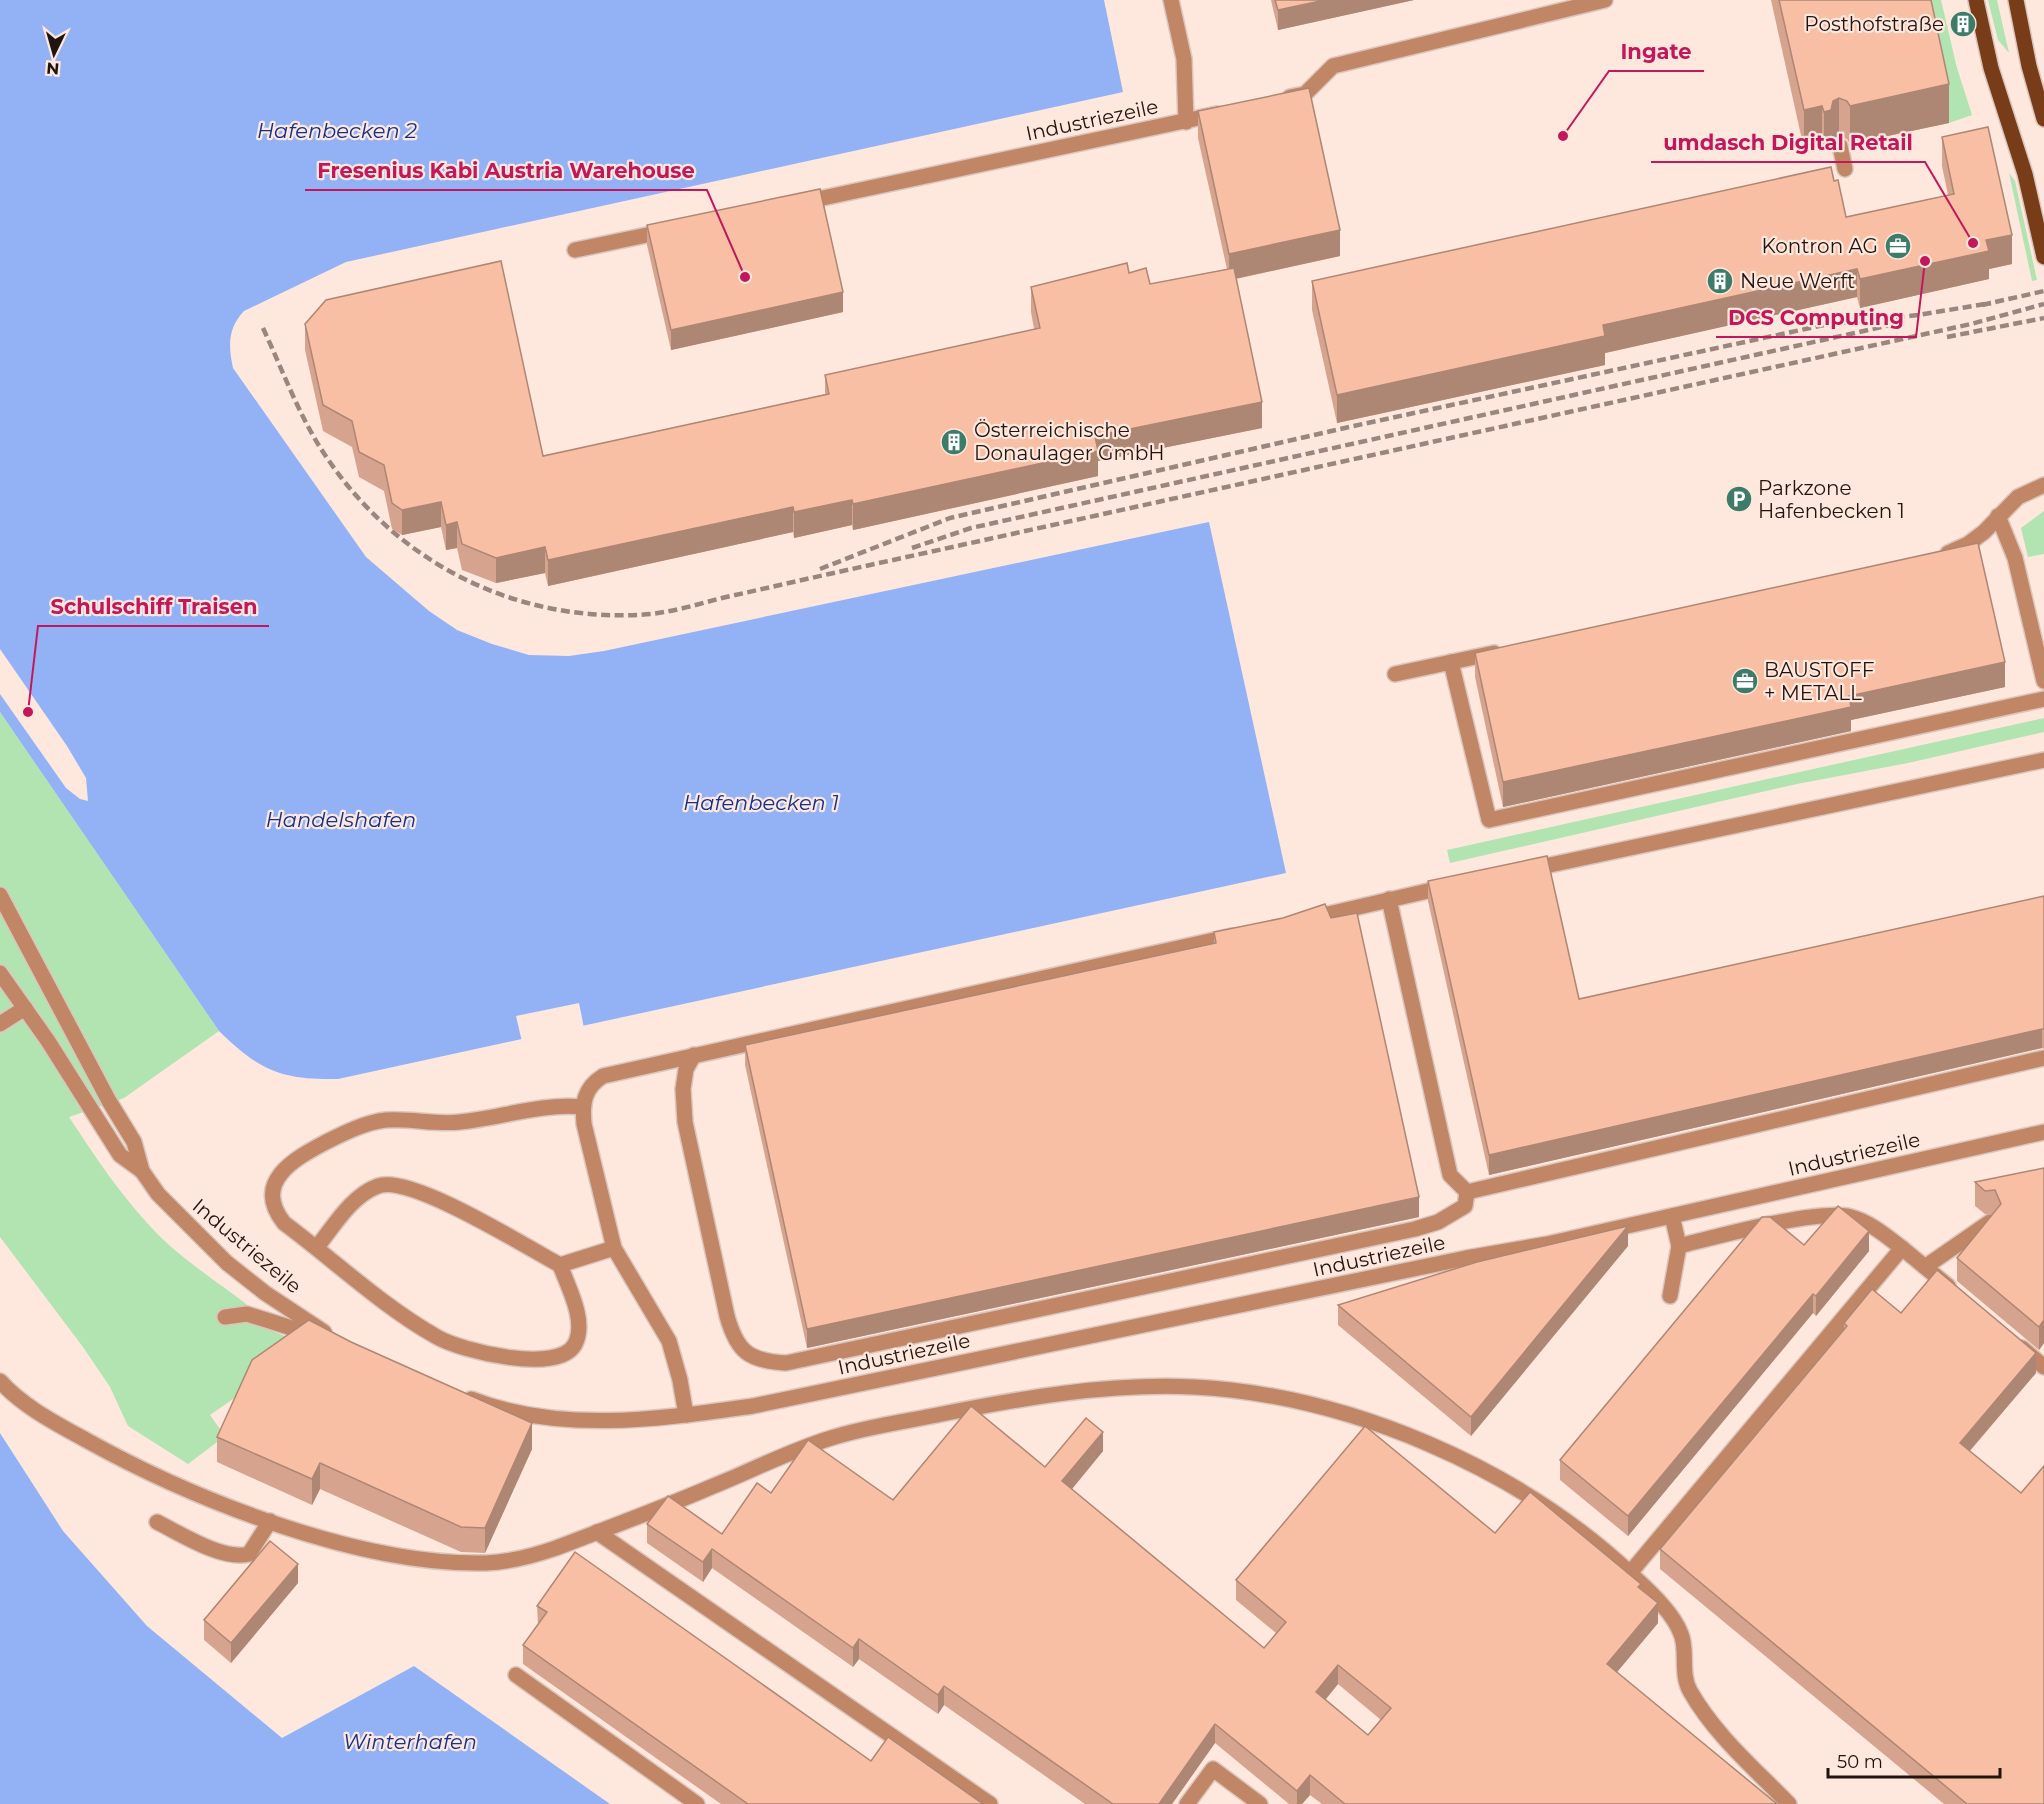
<svg xmlns="http://www.w3.org/2000/svg" width="2044" height="1804" font-family="Montserrat,sans-serif">
  <style>
    .green { fill: #b1e4b1 }
    .water { fill: #92b2f5 }
    .pier { fill: #fee7dd }
    .lines { fill: none; stroke-linecap: round; stroke-linejoin: round }
    .minor-casing { stroke: #dbc5bc; stroke-width: 18 }
    .major-casing { stroke: #dbc5bc; stroke-width: 18 }
    .minor { stroke: #c08666; stroke-width: 15 }
    .major { stroke: #783d18; stroke-width: 15 }
    .rail { stroke: #99867e; stroke-width: 4.5; stroke-dasharray: 9 4.5; stroke-linecap: butt }
    .wall { fill: #d6a48e; fill-rule: evenodd }
    .shaded-wall { fill: #ae8674 }
    .building { fill: #f9bfa5; stroke: #ae8674; stroke-width: 1.5; fill-rule: evenodd }
    .labels { text-anchor: middle; dominant-baseline: central; stroke-width: 4.5; stroke-linejoin: round; paint-order: stroke }
    .poi-label { font-size: 20px; fill: #21140e; stroke: #fee7dd; text-anchor: start }
    .street-label { font-size: 20px; fill: #21140e; stroke: #fee7dd }
    .water-label { font-size: 21px; font-style: italic; fill: #10318e; stroke: #fee7dd }
    .leader { fill: none; stroke: #c2185b; stroke-width: 2 }
    .callout-dot { fill: #c2185b; stroke: #fee7dd; stroke-width: 2 }
    .callout-label { font-size: 21px; text-anchor: middle; font-weight: bold; fill: #c2185b; stroke: #fee7dd; stroke-width: 4.5; stroke-linejoin: round; paint-order: stroke }
  </style>
  <rect width="100%" height="100%" fill="#fee7dd"/>
  <g class="green">
    <path d="M1923 0H1941L1957 68 1972 115 1949 123Z"/>
    <path d="M1988 0H1997L2009 53 1998 40Z"/>
    <path d="M2009 173 2015 181 2037 280 2032 281Z"/>
    <path d="M2044 511V554L2028 557 2021 528Z"/>
    <path d="M0 712 219 1031 124 1098 69 1117C98 1161 129 1208 169 1245 194 1267 223 1286 250 1307L245 1320 309 1346 210 1415 225 1436 188 1464 128 1426 110 1387 83 1347 0 1237Z"/>
    <path d="M2044 718V732L1908 763 1797 784 1450 863 1447 850Z"/>
  </g>
  <g class="water">
    <path d="M0 0H1104L1123 92 346 262 244 311C228 328 228 345 233 368L366 557 429 611 457 630 492 644 529 655 569 656 604 651 1209 522 1286 873 338 1079C281 1080 260 1071 219 1031L0 712Z"/>
    <path d="M0 1433 63 1531 147 1626 282 1738 414 1666 610 1804H0Z"/>
  </g>
  <g class="pier">
    <path d="M0 649 67 746 86 778 88 801 80 799 66 788 0 694Z"/>
    <path d="M579 1003 584 1028 522 1042 516 1016Z"/>
  </g>
  <g class="lines">
    <defs>
      <g id="minor">
        <path d="M1171 0 1184 59 1186 122"/>
        <path d="M1290 97 1305 94 1333 66 1605 0"/>
        <path d="M1840 146 1845 169"/>
        <path d="M804 202 1217 114"/>
        <path d="M575 250 666 231"/>
        <path d="M1998 516 2015 558 2044 681"/>
        <path d="M1948 553 1968 544 1984 532 2018 497 2044 485"/>
        <path d="M1451 662 1489 820 2044 699"/>
        <path d="M1395 674 1494 653"/>
        <path d="M1531 869 2044 760"/>
        <path d="M0 895 109 1101 134 1142 142 1171 158 1194 227 1263 265 1293 324 1332"/>
        <path d="M1389 899 1450 1175 1467 1192"/>
        <path d="M1311 918 1445 887"/>
        <path d="M0 973 48 1041 120 1155 142 1171"/>
        <path d="M0 1024 25 1008"/>
        <path d="M694 1055 686 1069 683 1089 685 1122 727 1316C737 1352 749 1361 786 1363L1415 1229 1438 1222 1465 1206 1467 1192"/>
        <path d="M582 1107C540 1103 501 1118 460 1122 435 1125 411 1118 386 1120 366 1122 344 1133 326 1142 294 1159 252 1182 284 1223 335 1261 382 1306 437 1337 461 1351 559 1375 575 1344 587 1321 568 1287 560 1265L614 1248"/>
        <path d="M1467 1192 2044 1058"/>
        <path d="M317 1247C334 1226 351 1196 378 1186 411 1174 526 1247 560 1265"/>
        <path d="M1902 1248 1948 1286"/>
        <path d="M1925 1267 1990 1222"/>
        <path d="M1670 1296 1679 1246"/>
        <path d="M225 1317 247 1314 314 1335"/>
        <path d="M2022 1348 2044 1367"/>
        <path d="M0 1381C22 1406 57 1424 86 1440 194 1500 360 1566 486 1563 511 1562 533 1556 556 1548 608 1528 660 1509 711 1487 751 1471 789 1451 831 1438 865 1427 902 1422 937 1415 1021 1398 1108 1383 1194 1387 1349 1395 1518 1468 1631 1574 1648 1590 1673 1612 1681 1634 1688 1650 1680 1673 1690 1691 1715 1735 1754 1768 1789 1804"/>
        <path d="M471 1399C562 1434 660 1419 753 1406L1466 1258 1547 1244 2044 1132"/>
        <path d="M686 1415 680 1380 669 1341 614 1248 584 1124C582 1103 584 1088 603 1076L1232 936"/>
        <path d="M157 1522C181 1534 223 1561 249 1554L270 1521"/>
        <path d="M597 1532 990 1804"/>
        <path d="M1630 1573 1902 1248C1886 1236 1870 1222 1851 1217 1819 1208 1716 1237 1679 1246L1672 1216"/>
        <path d="M516 1675 697 1804"/>
        <path d="M1187 1804 1213 1769 1260 1804"/>
      </g>
      <g id="major">
        <path d="M1976 0 1991 68 2025 174 2044 257"/>
        <path d="M2016 0 2029 66 2044 119"/>
      </g>
    </defs>
    <use href="#minor" class="minor-casing"/>
    <use href="#major" class="major-casing"/>
    <use href="#minor" class="minor"/>
    <use href="#major" class="major"/>
    <g class="rail">
      <path d="M1982 305 2044 291"/>
      <path d="M263 328C283 371 299 416 325 455 398 565 520 625 651 614 676 611 699 604 722 598 758 590 793 582 829 574L1971 324 2044 304"/>
      <path d="M1947 337 2044 318"/>
      <path d="M912 548 971 528 1900 323"/>
      <path d="M820 569 950 518 1349 427 1824 325 1918 315 1991 303"/>
    </g>
  </g>
  <g class="wall">
    <path d="M1271 0H1414L1278 30Z"/>
    <path d="M1771 0H1931L1949 123 1850 144 1847 139 1839 136 1833 139 1831 148 1824 150 1822 144 1804 149Z"/>
    <path d="M1198 111 1340 256 1236 279 1262 428 1098 461V476L853 530 852 525 794 538 793 532 548 586 545 573 496 583 462 570 457 548 446 550 441 527 402 535 392 529 384 491 359 477 352 447 323 431 305 350V324L543 456 825 394V375L1034 329 1031 312V287L1129 273 1150 284 1227 269 1198 138Z"/>
    <path d="M1942 137 2012 264 1989 269V279L1860 308 1857 297 1605 353V365L1337 423 1312 310V281L1834 181 1846 217 1948 195 1942 166Z"/>
    <path d="M647 225 843 312 671 350 647 245Z"/>
    <path d="M1475 653 2005 687 1851 720V731L1503 807 1475 677Z"/>
    <path d="M1428 881 1579 999 2044 896V1049L2042 1048 1489 1175 1428 901Z"/>
    <path d="M1214 932 1419 1217 807 1348 745 1065V1045L1214 944Z"/>
    <path d="M2044 1168V1343L2039 1350 1957 1281V1258L1993 1214H1985L1975 1206V1182Z"/>
    <path d="M1804 1245 1869 1251 1816 1316 1813 1313 1628 1536 1560 1480V1460Z"/>
    <path d="M1628 1246 1471 1436 1338 1325V1305Z"/>
    <path d="M1901 1313 2036 1373 1970 1451 2044 1804H1944L1660 1569V1549L1844 1329V1323Z"/>
    <path d="M217 1437 532 1449 485 1553 461 1552 320 1489 312 1505 217 1462Z"/>
    <path d="M1103 1451 1072 1489 1264 1648 1276 1633 1236 1600V1580L1495 1533 1641 1589 1658 1623 1617 1672 1777 1804H1322L1310 1795 1302 1804H1289L1215 1743 1172 1804H1085L944 1705 938 1714 859 1659 853 1667 712 1568 703 1582 647 1543V1524L722 1534 771 1493 893 1500 1045 1467ZM1338 1684 1381 1720 1368 1735 1326 1699Z"/>
    <path d="M298 1583 231 1663 204 1640V1620Z"/>
    <path d="M537 1606 871 1761 983 1804H721L523 1664V1645L538 1625Z"/>
  </g>
  <g class="shaded-wall">
    <path d="M1325 0H1414L1278 30V10Z"/>
    <path d="M1949 84V123L1850 144V106Z"/>
    <path d="M1839 98V136L1833 139 1831 148 1824 150V112L1833 101Z"/>
    <path d="M1822 106V144L1804 149V110Z"/>
    <path d="M1340 230V256L1229 280V254Z"/>
    <path d="M2012 235V264L1989 269V279L1860 308V279L1986 240Z"/>
    <path d="M1857 269V297L1605 353V365L1337 423V395L1603 325Z"/>
    <path d="M843 292V312L671 350V330Z"/>
    <path d="M1262 402V428L1098 461V476L853 530V504L1095 436Z"/>
    <path d="M852 500V525L794 538V512Z"/>
    <path d="M441 502V527L402 535V510Z"/>
    <path d="M793 507V532L548 586V560Z"/>
    <path d="M457 522V548L446 550V525Z"/>
    <path d="M545 547V573L496 583V558Z"/>
    <path d="M2005 662V687L1851 720V731L1503 807V782L1849 696Z"/>
    <path d="M2042 1029V1048L1489 1175V1155Z"/>
    <path d="M1419 1197V1217L807 1348V1329Z"/>
    <path d="M1628 1226V1246L1471 1436V1417Z"/>
    <path d="M1869 1231V1251L1816 1316V1296Z"/>
    <path d="M1813 1294V1313L1628 1536V1516Z"/>
    <path d="M2044 1320V1343L2039 1350V1327Z"/>
    <path d="M2036 1353V1373L1960 1462V1443Z"/>
    <path d="M532 1423V1449L485 1553V1528Z"/>
    <path d="M1103 1432V1451L1062 1501V1481Z"/>
    <path d="M320 1463V1489L312 1505V1479Z"/>
    <path d="M712 1549V1568L703 1582V1562Z"/>
    <path d="M298 1564V1583L231 1663V1643Z"/>
    <path d="M1658 1603V1623L1607 1684V1664Z"/>
    <path d="M859 1639V1659L853 1667V1648Z"/>
    <path d="M1338 1665V1684L1316 1711V1692Z"/>
    <path d="M944 1686V1705L938 1714V1695Z"/>
    <path d="M1215 1724V1743L1172 1804H1159Z"/>
    <path d="M1310 1775V1795L1302 1804H1297V1791Z"/>
  </g>
  <g class="building">
    <path d="M1275 0H1325L1278 10Z"/>
    <path d="M1779 0H1931L1949 84 1850 106 1847 101 1839 98 1833 101 1831 110 1824 112 1822 106 1804 110Z"/>
    <path d="M1309 88 1340 230 1229 254 1198 111Z"/>
    <path d="M1988 127 2012 235 1986 240 1989 251 1860 279 1857 269 1603 325 1605 336 1337 395 1312 281 1831 167 1834 181 1838 180 1846 217 1954 194 1942 137Z"/>
    <path d="M820 189 843 292 671 330 647 225Z"/>
    <path d="M501 261 543 456 829 394 825 375 1040 328 1031 287 1127 263 1129 273 1146 268 1150 284 1234 268 1262 402 1095 436 1098 451 853 504 852 500 794 512 793 507 548 560 545 547 496 558 462 544 457 522 446 525 441 502 402 510 392 503 384 465 359 452 352 421 323 405 305 324 326 300Z"/>
    <path d="M1978 543 2005 662 1849 696 1851 707 1503 782 1475 653Z"/>
    <path d="M1547 856 1579 999 2044 896V1029H2042L1489 1155 1428 881Z"/>
    <path d="M1325 904 1331 918 1357 913 1419 1197 807 1329 745 1045 1216 943 1214 932 1283 918Z"/>
    <path d="M2044 1168V1320L2039 1327 1957 1258 2001 1204 1995 1190 1985 1191 1975 1182Z"/>
    <path d="M1838 1206 1869 1231 1816 1296 1813 1294 1628 1516 1560 1460 1762 1217H1770L1804 1245Z"/>
    <path d="M1628 1226 1471 1417 1338 1305 1477 1262Z"/>
    <path d="M1937 1270 2036 1353 1960 1443 2021 1493 2044 1466V1804H1967L1660 1549 1847 1326 1844 1323 1872 1289 1901 1313Z"/>
    <path d="M309 1320 351 1342 532 1423 485 1528 461 1527 320 1463 312 1479 217 1437 252 1360Z"/>
    <path d="M971 1406 1045 1467 1086 1418 1103 1432 1062 1481 1264 1648 1286 1622 1236 1580 1365 1426 1495 1533 1530 1492 1641 1584 1638 1587 1658 1603 1607 1664 1777 1804H1345L1310 1775 1297 1791 1215 1724 1159 1804H1113L944 1686 938 1695 859 1639 853 1648 712 1549 703 1562 647 1524 668 1496 722 1534 757 1483 771 1493 808 1440 893 1500ZM1338 1665 1391 1708 1368 1735 1316 1692Z"/>
    <path d="M270 1541 298 1564 231 1643 204 1620Z"/>
    <path d="M575 1552 871 1761 888 1737 983 1804H748L523 1645 547 1612 537 1606Z"/>
  </g>
  <defs>
    <symbol id="building-disc" viewBox="-11 -11 22 22"><circle r="9.5" fill="#3d7c68" stroke="#fee7dd"/><path d="M-4-6H4V6H1V3H-1V6H-4ZM-2.5-4.3h1.7v1.8h-1.7ZM.8-4.3h1.7v1.8H.8ZM-2.5-1h1.7V.8h-1.7ZM.8-1h1.7V.8H.8Z" fill="#fff"/></symbol>
    <symbol id="office-disc" viewBox="-11 -11 22 22"><circle r="9.5" fill="#3d7c68" stroke="#fee7dd"/><path d="M-6-3h4V-5.5h4V-3h4V5H-6ZM-1-4.5V-3h2v-1.5ZM-6 0V1H6V0Z" fill="#fff"/></symbol>
    <symbol id="parking-disc" viewBox="-11 -11 22 22"><circle r="9.5" fill="#3d7c68" stroke="#fee7dd"/><path d="M-3.5-5.5H1a3.5 3.5 0 0 1 0 7H-1V5.5H-3.5ZM-1-3.4V-.6H.8a1.4 1.4 0 0 0 0-2.8Z" fill="#fff"/></symbol>
  </defs>
  <g fill-rule="evenodd">
    <use href="#building-disc" x="1948" y="9" width="30" height="30"/>
    <use href="#office-disc" x="1883" y="231" width="30" height="30"/>
    <use href="#building-disc" x="1705" y="266" width="30" height="30"/>
    <use href="#building-disc" x="939" y="427" width="30" height="30"/>
    <use href="#parking-disc" x="1724" y="484" width="30" height="30"/>
    <use href="#office-disc" x="1730" y="666" width="30" height="30"/>
  </g>
  <g class="labels">
    <g class="poi-label">
      <text x="1944" y="24" text-anchor="end">Posthofstraße</text>
      <text x="1878" y="246" text-anchor="end">Kontron AG</text>
      <text x="1740" y="281">Neue Werft</text>
      <text x="974" y="430">Österreichische<tspan x="974" dy="23">Donaulager GmbH</tspan></text>
      <text x="1758" y="488">Parkzone<tspan x="1758" dy="23">Hafenbecken 1</tspan></text>
      <text x="1764" y="670">BAUSTOFF<tspan x="1764" dy="23">+ METALL</tspan></text>
    </g>
    <g class="street-label">
      <text transform="translate(1092 120) rotate(-12)">Industriezeile</text>
      <text transform="translate(1854 1154) rotate(-13)">Industriezeile</text>
      <text transform="translate(247 1246) rotate(40)">Industriezeile</text>
      <text transform="translate(1379 1256) rotate(-12)">Industriezeile</text>
      <text transform="translate(904 1354) rotate(-12)">Industriezeile</text>
    </g>
    <g class="water-label">
      <text x="337" y="130">Hafenbecken 2</text>
      <text x="761" y="802">Hafenbecken 1</text>
      <text x="341" y="819">Handelshafen</text>
      <text x="410" y="1741">Winterhafen</text>
    </g>
  </g>
  <path class="leader" d="M1563 136L1609 71H1704M1973 243L1925 162H1651M745 277L707 190H305M1925 261L1916 337H1716M28 712L38 626H269"/>
  <g class="callout-dot">
    <circle cx="1563" cy="136" r="6"/>
    <circle cx="1973" cy="243" r="6"/>
    <circle cx="745" cy="277" r="6"/>
    <circle cx="1925" cy="261" r="6"/>
    <circle cx="28" cy="712" r="6"/>
  </g>
  <g class="callout-label">
    <text x="1656" y="59">Ingate</text>
    <text x="1788" y="150">umdasch Digital Retail</text>
    <text x="506" y="178">Fresenius Kabi Austria Warehouse</text>
    <text x="1816" y="325">DCS Computing</text>
    <text x="154" y="614">Schulschiff Traisen</text>
  </g>
  <g transform="translate(54 54) rotate(185)" stroke="#fee7dd" stroke-width="4.5" paint-order="stroke">
  <path d="M0-4.5L10 22L0 15L-10 22Z" fill="#21140e"/>
  <text y="-9" font-size="16" font-weight="bold" text-anchor="middle" fill="#21140e">N</text>
  </g>
  <path d="M1828 1768v9h172v-9" fill="none" stroke="#21140e" stroke-width="3"/>
  <text x="1837" y="1768" font-size="18" fill="#21140e" stroke="#fee7dd" stroke-width="4.5" paint-order="stroke">50 m</text>
</svg>
